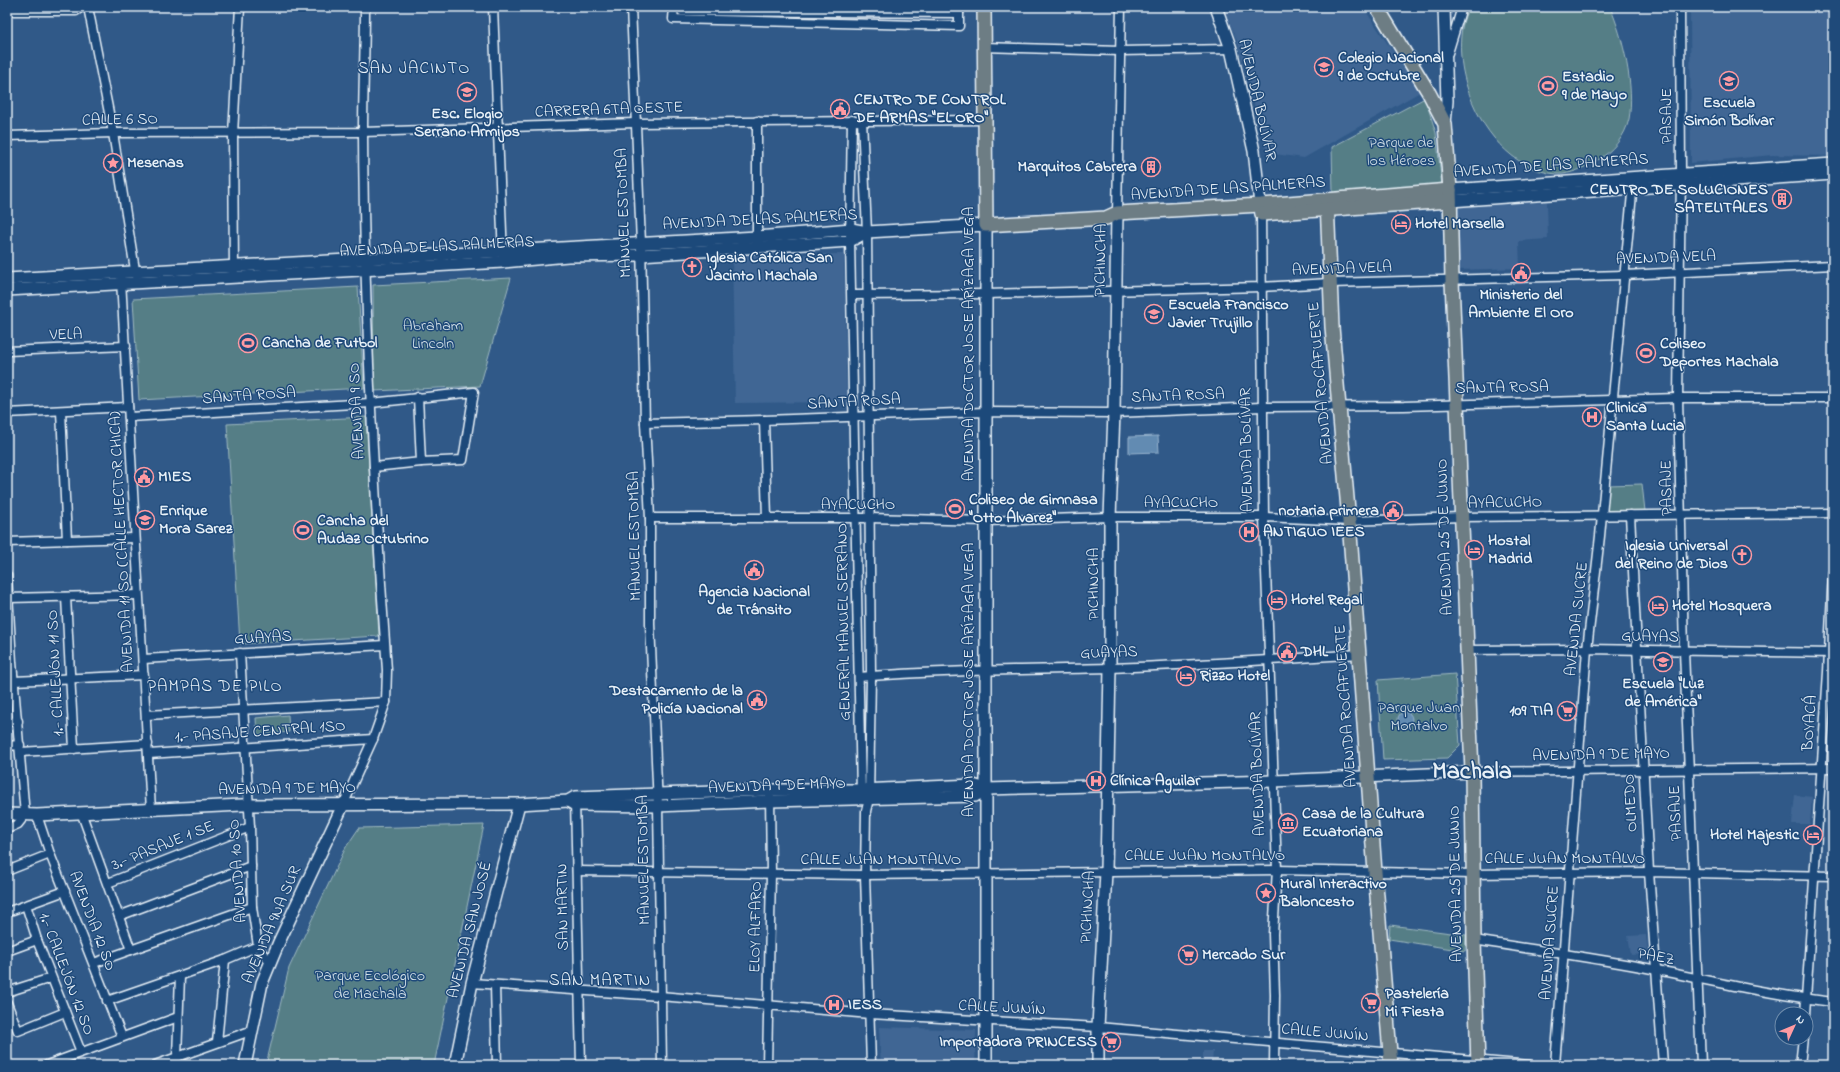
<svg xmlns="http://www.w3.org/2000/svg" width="1840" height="1072" font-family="'Indie Flower',sans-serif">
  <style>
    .built { fill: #3f6694 }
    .green { fill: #557e86; stroke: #9eb8bf }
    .water { fill: #628bb2; stroke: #98b4ce }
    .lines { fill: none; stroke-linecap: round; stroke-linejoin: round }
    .street-casing { stroke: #e8f1f8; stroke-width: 11 }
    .secondary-casing { stroke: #e8f1f8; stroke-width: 14 }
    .primary-casing { stroke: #e8f1f8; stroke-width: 16 }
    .street { stroke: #1f4a7a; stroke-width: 8 }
    .secondary { stroke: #1f4a7a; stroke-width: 11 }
    .primary { stroke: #6d7d84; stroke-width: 13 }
    .labels { text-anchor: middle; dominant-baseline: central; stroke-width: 3; stroke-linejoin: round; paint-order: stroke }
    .poi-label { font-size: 16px; font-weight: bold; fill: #e8f1f8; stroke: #1f4a7a; text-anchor: start }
    .street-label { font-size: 16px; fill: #e8f1f8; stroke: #1f4a7a }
    .park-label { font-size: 16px; fill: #d2e0e7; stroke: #1f4a7a }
    .neighbourhood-label { font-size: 17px; letter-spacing: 1px; fill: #e8f1f8; stroke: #1f4a7a }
    .town-label { font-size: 24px; font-weight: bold; fill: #e8f1f8; stroke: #1f4a7a }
  </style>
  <rect width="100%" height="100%" fill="#305988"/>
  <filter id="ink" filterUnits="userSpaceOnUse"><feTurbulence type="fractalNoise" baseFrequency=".025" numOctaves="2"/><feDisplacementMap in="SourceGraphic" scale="8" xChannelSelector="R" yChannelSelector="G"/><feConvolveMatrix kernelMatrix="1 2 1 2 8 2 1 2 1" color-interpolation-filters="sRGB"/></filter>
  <g filter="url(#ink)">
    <g class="built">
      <path d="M1223 7H1363L1420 92 1304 158 1267 153 1238 43Z"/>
      <path d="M1690 7H1833V156L1772 155 1691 163Z"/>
      <path d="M1547 202 1548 239 1519 241 1520 268 1458 270 1455 206Z"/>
      <path d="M844 254 847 402 735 403 732 255Z"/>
      <path d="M1795 795 1812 797 1810 824H1792Z"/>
      <path d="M1646 935 1648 954 1631 955 1628 936Z"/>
      <path d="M879 1027 976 1030 975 1065H881Z"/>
      <path d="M1203 1051H1213L1212 1065H1203Z"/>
    </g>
    <g class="green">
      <path d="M1469 7H1610C1623 37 1635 87 1629 119 1625 137 1612 152 1596 161 1585 167 1571 175 1557 174 1512 171 1479 127 1467 87 1459 61 1457 31 1469 7Z"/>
      <path d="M1425 98 1436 133 1442 186 1333 194 1332 147Z"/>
      <path d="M511 278 480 386 374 391 373 285Z"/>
      <path d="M358 287 364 388 139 400 133 299Z"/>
      <path d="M366 417 379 636 240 644 227 424Z"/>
      <path d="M1642 484 1645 511H1607L1608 485Z"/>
      <path d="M1455 674 1460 745 1447 758 1383 760 1378 680Z"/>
      <path d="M288 715 289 732 257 735 256 718Z"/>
      <path d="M484 825 434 1065H266L289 968 346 847 359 828Z"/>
      <path d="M1390 925 1466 935 1465 951 1389 939Z"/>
    </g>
    <g class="water">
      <path d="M1158 436 1159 452 1129 453V437Z"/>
      <circle cx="1405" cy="719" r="7"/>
    </g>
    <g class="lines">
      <defs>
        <g id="street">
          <path d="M88 7 113 133 136 276"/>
          <path d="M493 7 503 257"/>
          <path d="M631 7 641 243 645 423 650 518V624L658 806 662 1065"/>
          <path d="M674 7 673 19 959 26V7"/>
          <path d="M683 7 682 11 959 13"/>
          <path d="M1680 7 1681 174 1678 398 1684 651 1701 1065"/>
          <path d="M7 11H76L82 7"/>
          <path d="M984 47 1120 51 1231 49"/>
          <path d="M1448 53 1462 7"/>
          <path d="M852 120 850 241 861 795"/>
          <path d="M862 120 867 232 871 676 869 799 866 811 865 875 871 1065"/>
          <path d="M757 121V241"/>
          <path d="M7 136 113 133 363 132 635 123 985 120"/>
          <path d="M1117 213 1121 7"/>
          <path d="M1261 214 1264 517 1277 870 1273 934 1275 995 1274 1065"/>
          <path d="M234 270 233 134 240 7"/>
          <path d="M121 280 151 810"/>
          <path d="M853 295 987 294 1261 287 1330 283 1624 275 1833 265"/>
          <path d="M7 351 126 346"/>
          <path d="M418 397 421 462"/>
          <path d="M61 411 67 540"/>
          <path d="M7 413 128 407"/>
          <path d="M129 417 371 403 474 392 463 460 421 462 374 467"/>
          <path d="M764 420 767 518"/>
          <path d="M645 423 764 420 985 412 1114 413 1262 407 1404 406 1678 398H1833"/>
          <path d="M1630 515 1649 872 1663 1065"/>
          <path d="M650 518H869L986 521 1110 517H1264L1349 521 1461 517 1833 513"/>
          <path d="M7 542 134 538"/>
          <path d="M7 575 12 662 25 815 18 824 7 829"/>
          <path d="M66 597 74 749"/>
          <path d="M8 598 138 595"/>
          <path d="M1467 650 1587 649 1833 653"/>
          <path d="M240 653 250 827 252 907 258 946 261 952 271 962"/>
          <path d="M143 659 385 645"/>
          <path d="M859 677C943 670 1027 670 1111 668 1193 665 1276 660 1359 654"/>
          <path d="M14 681 144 675"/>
          <path d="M147 715 386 702"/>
          <path d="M7 722 18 721"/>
          <path d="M7 746 20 745"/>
          <path d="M21 752 148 744"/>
          <path d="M149 754 373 739"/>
          <path d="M1472 772 1833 768"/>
          <path d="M575 800 581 1065"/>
          <path d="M344 803 373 739 386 702 387 670C374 491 364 313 363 134 363 91 365 49 365 7"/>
          <path d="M81 812 131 950"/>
          <path d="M37 815 50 854 122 1037"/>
          <path d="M7 871 50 854"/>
          <path d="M577 871 865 875 1277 870 1473 874 1649 872 1833 876"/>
          <path d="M108 883 250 827"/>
          <path d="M26 905 37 940 81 1052"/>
          <path d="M7 912 65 891"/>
          <path d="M119 916 251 866"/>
          <path d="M1474 940C1535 950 1596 958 1657 970 1715 982 1773 995 1833 1002"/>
          <path d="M7 951 37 940"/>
          <path d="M94 963 252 907"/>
          <path d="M472 983 660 996 870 1014 1098 1027 1530 1065"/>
          <path d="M495 985 497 1065"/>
          <path d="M7 992 51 978"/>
          <path d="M107 1001 225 960 258 946"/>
          <path d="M7 1003 18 1031 65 1012"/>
          <path d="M1805 1014 1828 672 1833 572"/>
          <path d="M217 1042 225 960"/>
          <path d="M177 1057 180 976"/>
          <path d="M47 1065 178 1017"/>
          <path d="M155 1065 253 1030"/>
          <path d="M767 1065 771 874 770 796"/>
          <path d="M1555 1065 1587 649 1600 536 1633 183"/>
          <path d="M1800 1065 1803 1038"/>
        </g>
        <g id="secondary">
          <path d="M1216 7 1231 49 1254 151 1261 213"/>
          <path d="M1444 7 1447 101 1445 124"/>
          <path d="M1450 190 1833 164"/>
          <path d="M1450 201 1833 174"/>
          <path d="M7 279 757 237 851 229 867 232 986 225V1065"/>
          <path d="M7 290 503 262 568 256 640 255 850 241 867 232"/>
          <path d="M568 801 575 805 658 806 770 801 975 796 986 789"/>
          <path d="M7 814 37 815 242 805 519 804 568 801 575 797 770 790H861L973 785 986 789 1274 781 1472 772"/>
          <path d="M245 1065 262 983 279 942 344 803"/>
          <path d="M455 1065 472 983 519 804"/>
          <path d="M1098 1065V1027L1106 871 1110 668V517L1114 413 1117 213"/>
        </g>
        <g id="primary">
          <path d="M984 7 986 225 1106 218 1117 213 1261 205 1450 190"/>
          <path d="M1377 7 1429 93 1445 124 1450 190 1452 280 1472 772 1474 940 1478 1065"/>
          <path d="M1327 200 1332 327 1349 521 1375 872 1391 1065"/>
          <path d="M1262 214 1450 201"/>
        </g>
      </defs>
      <use href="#street" class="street-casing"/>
      <use href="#secondary" class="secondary-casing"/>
      <use href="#primary" class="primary-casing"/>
      <use href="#street" class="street"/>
      <use href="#secondary" class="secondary"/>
      <use href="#primary" class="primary"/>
    </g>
  </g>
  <defs>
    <symbol id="school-ring" viewBox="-11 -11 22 22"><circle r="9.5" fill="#1f4a7a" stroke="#ff9aa2" stroke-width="1.5"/><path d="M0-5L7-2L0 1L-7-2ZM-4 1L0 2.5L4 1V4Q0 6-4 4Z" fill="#ff9aa2"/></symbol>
    <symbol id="stadium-ring" viewBox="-11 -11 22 22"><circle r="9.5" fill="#1f4a7a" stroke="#ff9aa2" stroke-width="1.5"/><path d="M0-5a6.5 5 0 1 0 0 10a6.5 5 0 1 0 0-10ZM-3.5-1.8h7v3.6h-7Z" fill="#ff9aa2"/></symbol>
    <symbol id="civic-ring" viewBox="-11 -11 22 22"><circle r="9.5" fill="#1f4a7a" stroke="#ff9aa2" stroke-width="1.5"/><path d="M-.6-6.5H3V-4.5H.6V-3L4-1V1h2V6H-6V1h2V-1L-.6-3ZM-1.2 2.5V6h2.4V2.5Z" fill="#ff9aa2"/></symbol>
    <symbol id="sight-ring" viewBox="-11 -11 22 22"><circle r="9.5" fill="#1f4a7a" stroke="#ff9aa2" stroke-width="1.5"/><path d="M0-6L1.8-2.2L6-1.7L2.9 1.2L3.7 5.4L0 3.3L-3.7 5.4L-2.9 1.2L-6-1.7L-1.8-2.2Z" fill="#ff9aa2"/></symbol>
    <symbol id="building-ring" viewBox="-11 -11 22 22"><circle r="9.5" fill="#1f4a7a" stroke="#ff9aa2" stroke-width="1.5"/><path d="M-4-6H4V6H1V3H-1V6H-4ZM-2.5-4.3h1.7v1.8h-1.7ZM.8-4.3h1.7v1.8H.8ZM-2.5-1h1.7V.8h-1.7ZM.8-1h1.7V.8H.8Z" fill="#ff9aa2"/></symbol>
    <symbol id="hotel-ring" viewBox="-11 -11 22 22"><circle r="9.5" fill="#1f4a7a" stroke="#ff9aa2" stroke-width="1.5"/><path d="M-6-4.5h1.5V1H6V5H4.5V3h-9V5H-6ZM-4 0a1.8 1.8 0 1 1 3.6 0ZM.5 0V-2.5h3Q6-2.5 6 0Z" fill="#ff9aa2"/></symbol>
    <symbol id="church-ring" viewBox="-11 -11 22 22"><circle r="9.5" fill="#1f4a7a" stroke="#ff9aa2" stroke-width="1.5"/><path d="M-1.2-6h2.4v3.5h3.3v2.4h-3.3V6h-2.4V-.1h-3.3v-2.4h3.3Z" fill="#ff9aa2"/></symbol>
    <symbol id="hospital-ring" viewBox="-11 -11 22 22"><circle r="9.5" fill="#1f4a7a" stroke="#ff9aa2" stroke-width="1.5"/><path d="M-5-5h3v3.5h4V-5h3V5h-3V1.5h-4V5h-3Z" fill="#ff9aa2"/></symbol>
    <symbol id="supermarket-ring" viewBox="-11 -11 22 22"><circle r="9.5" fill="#1f4a7a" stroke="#ff9aa2" stroke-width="1.5"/><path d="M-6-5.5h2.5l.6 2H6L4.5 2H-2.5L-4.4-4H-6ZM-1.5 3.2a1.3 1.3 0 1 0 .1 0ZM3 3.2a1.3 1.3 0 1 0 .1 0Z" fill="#ff9aa2"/></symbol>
    <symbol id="museum-ring" viewBox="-11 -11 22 22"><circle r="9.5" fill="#1f4a7a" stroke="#ff9aa2" stroke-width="1.5"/><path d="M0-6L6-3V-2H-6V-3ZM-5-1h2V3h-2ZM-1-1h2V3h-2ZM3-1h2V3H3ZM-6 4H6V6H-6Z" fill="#ff9aa2"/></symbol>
  </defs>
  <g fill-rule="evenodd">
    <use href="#school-ring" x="1313" y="56" width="22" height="22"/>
    <use href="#school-ring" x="1718" y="70" width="22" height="22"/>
    <use href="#stadium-ring" x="1537" y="75" width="22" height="22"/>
    <use href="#school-ring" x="456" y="81" width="22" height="22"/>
    <use href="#civic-ring" x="829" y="98" width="22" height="22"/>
    <use href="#sight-ring" x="102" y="152" width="22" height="22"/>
    <use href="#building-ring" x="1140" y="156" width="22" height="22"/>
    <use href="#building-ring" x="1771" y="188" width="22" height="22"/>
    <use href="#hotel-ring" x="1390" y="213" width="22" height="22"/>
    <use href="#church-ring" x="681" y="256" width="22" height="22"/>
    <use href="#civic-ring" x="1510" y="262" width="22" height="22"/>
    <use href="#school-ring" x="1143" y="303" width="22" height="22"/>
    <use href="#stadium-ring" x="237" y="332" width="22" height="22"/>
    <use href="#stadium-ring" x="1635" y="342" width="22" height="22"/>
    <use href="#hospital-ring" x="1581" y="406" width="22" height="22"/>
    <use href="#civic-ring" x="133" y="466" width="22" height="22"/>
    <use href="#stadium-ring" x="944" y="498" width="22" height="22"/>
    <use href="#civic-ring" x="1382" y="500" width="22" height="22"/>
    <use href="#school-ring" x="134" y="509" width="22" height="22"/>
    <use href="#stadium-ring" x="292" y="519" width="22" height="22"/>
    <use href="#hospital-ring" x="1238" y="521" width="22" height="22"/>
    <use href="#hotel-ring" x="1463" y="539" width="22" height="22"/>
    <use href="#church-ring" x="1731" y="544" width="22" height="22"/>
    <use href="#civic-ring" x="743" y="559" width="22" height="22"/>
    <use href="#hotel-ring" x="1266" y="589" width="22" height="22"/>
    <use href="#hotel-ring" x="1647" y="595" width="22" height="22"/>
    <use href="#civic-ring" x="1276" y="641" width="22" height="22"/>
    <use href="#school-ring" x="1652" y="651" width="22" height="22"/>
    <use href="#hotel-ring" x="1175" y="665" width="22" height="22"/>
    <use href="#civic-ring" x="746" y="689" width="22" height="22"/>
    <use href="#supermarket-ring" x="1556" y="700" width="22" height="22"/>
    <use href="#hospital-ring" x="1085" y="770" width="22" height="22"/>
    <use href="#museum-ring" x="1277" y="812" width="22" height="22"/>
    <use href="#hotel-ring" x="1802" y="824" width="22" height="22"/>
    <use href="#sight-ring" x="1255" y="882" width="22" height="22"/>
    <use href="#supermarket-ring" x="1177" y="944" width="22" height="22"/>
    <use href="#supermarket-ring" x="1360" y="992" width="22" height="22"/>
    <use href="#hospital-ring" x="823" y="994" width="22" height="22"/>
    <use href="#supermarket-ring" x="1100" y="1031" width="22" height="22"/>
  </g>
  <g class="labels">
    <g class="poi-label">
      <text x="1338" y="58">Colegio Nacional<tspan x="1338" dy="18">9 de Octubre</tspan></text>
      <text x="1562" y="77">Estadio<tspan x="1562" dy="18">9 de Mayo</tspan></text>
      <text x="854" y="100">CENTRO DE CONTROL<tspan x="854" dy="18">DE ARMAS "EL ORO"</tspan></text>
      <text x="1729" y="103" text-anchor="middle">Escuela<tspan x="1729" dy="18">Simón Bolívar</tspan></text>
      <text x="467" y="114" text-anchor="middle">Esc. Elogio<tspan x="467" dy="18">Serrano Armijos</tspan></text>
      <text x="127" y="163">Mesenas</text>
      <text x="1137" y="167" text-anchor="end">Marquitos Cabrera</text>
      <text x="1768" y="190" text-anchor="end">CENTRO DE SOLUCIONES<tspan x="1768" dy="18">SATELITALES</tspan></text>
      <text x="1415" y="224">Hotel Marsella</text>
      <text x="706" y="258">Iglesia Católica San<tspan x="706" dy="18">Jacinto | Machala</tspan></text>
      <text x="1521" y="295" text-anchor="middle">Ministerio del<tspan x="1521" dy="18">Ambiente El Oro</tspan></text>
      <text x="1168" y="305">Escuela Francisco<tspan x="1168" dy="18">Javier Trujillo</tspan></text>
      <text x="262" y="343">Cancha de Futbol</text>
      <text x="1660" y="344">Coliseo<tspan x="1660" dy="18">Deportes Machala</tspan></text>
      <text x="1606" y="408">Clinica<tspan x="1606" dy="18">Santa Lucia</tspan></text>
      <text x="158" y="477">MIES</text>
      <text x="969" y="500">Coliseo de Gimnasa<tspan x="969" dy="18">"Otto Álvarez"</tspan></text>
      <text x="159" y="511">Enrique<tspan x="159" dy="18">Mora Sarez</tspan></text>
      <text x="1379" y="511" text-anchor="end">notaria primera</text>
      <text x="317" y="521">Cancha del<tspan x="317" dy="18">Audaz Octubrino</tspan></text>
      <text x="1263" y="532">ANTIGUO IEES</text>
      <text x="1488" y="541">Hostal<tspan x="1488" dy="18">Madrid</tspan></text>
      <text x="1728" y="546" text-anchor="end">Iglesia Universal<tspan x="1728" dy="18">del Reino de Dios</tspan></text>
      <text x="754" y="592" text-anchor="middle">Agencia Nacional<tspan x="754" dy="18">de Tránsito</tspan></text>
      <text x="1291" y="600">Hotel Regal</text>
      <text x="1672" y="606">Hotel Mosquera</text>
      <text x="1301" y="652">DHL</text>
      <text x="1200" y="676">Rizzo Hotel</text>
      <text x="1663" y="684" text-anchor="middle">Escuela "Luz<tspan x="1663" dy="18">de América"</tspan></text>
      <text x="743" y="691" text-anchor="end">Destacamento de la<tspan x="743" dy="18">Policía Nacional</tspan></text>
      <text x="1553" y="711" text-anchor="end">109 TIA</text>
      <text x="1110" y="781">Clínica Aguilar</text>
      <text x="1302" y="814">Casa de la Cultura<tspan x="1302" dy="18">Ecuatoriana</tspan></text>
      <text x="1799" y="835" text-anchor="end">Hotel Majestic</text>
      <text x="1280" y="884">Mural Interactivo<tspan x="1280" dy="18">Baloncesto</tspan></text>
      <text x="1202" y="955">Mercado Sur</text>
      <text x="1385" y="994">Pastelería<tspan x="1385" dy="18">Mi Fiesta</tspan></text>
      <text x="848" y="1005">IESS</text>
      <text x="1097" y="1042" text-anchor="end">Importadora PRINCESS</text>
    </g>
    <g class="street-label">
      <text transform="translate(1257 100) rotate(77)">AVENIDA BOLÍVAR</text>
      <text transform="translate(609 110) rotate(-2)">CARRERA 6TA OESTE</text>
      <text transform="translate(1667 116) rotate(-90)">PASAJE</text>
      <text transform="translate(120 120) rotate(-1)">CALLE 6 SO</text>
      <text transform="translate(1551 166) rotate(-4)">AVENIDA DE LAS PALMERAS</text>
      <text transform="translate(1228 189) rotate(-4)">AVENIDA DE LAS PALMERAS</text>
      <text transform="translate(624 213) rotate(-92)">MANUEL ESTOMBA</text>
      <text transform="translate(760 220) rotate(-3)">AVENIDA DE LAS PALMERAS</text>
      <text transform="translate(437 247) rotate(-3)">AVENIDA DE LAS PALMERAS</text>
      <text transform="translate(1666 258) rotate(-2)">AVENIDA VELA</text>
      <text transform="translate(1101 260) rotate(-89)">PICHINCHA</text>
      <text transform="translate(1342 269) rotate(-2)">AVENIDA VELA</text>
      <text transform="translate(66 335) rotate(-2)">VELA</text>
      <text transform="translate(969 344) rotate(-90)">AVENIDA DOCTOR JOSE ARÍZAGA VEGA</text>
      <text transform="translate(1321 383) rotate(-95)">AVENIDA ROCAFUERTE</text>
      <text transform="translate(1502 388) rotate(-1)">SANTA ROSA</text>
      <text transform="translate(249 396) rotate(-4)">SANTA ROSA</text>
      <text transform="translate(1178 396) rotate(-2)">SANTA ROSA</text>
      <text transform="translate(854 402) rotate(-3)">SANTA ROSA</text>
      <text transform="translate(357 411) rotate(-93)">AVENIDA 9 SO</text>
      <text transform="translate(1247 450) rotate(-91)">AVENIDA BOLÍVAR</text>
      <text transform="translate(1667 488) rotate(-91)">PASAJE</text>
      <text x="1181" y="503">AYACUCHO</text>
      <text transform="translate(1505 503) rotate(-1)">AYACUCHO</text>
      <text x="858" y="505">AYACUCHO</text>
      <text transform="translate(635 536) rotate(-91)">MANUEL ESTOMBA</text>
      <text transform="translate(1445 537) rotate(-92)">AVENIDA 25 DE JUNIO</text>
      <text transform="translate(122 542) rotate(-93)">AVENIDA 11 SO (CALLE HECTOR CHICA)</text>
      <text transform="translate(1094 584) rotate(-90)">PICHINCHA</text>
      <text transform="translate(1577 619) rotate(-84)">AVENIDA SUCRE</text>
      <text transform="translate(844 622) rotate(-91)">GENERAL MANUEL SERRANO</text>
      <text transform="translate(1650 637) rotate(1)">GUAYAS</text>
      <text transform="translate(263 638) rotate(-3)">GUAYAS</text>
      <text transform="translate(1109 653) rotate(-2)">GUAYAS</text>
      <text transform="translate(56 673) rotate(-93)">1.- CALLEJÓN 11 SO</text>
      <text transform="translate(969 680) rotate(-90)">AVENIDA DOCTOR JOSE ARÍZAGA VEGA</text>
      <text transform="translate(1346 706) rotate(-94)">AVENIDA ROCAFUERTE</text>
      <text transform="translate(1810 723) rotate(-86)">BOYACÁ</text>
      <text transform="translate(260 732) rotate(-4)">1.- PASAJE CENTRAL 1SO</text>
      <text transform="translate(1601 755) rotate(-1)">AVENIDA 9 DE MAYO</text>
      <text transform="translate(1258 774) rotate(-92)">AVENIDA BOLÍVAR</text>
      <text transform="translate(777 786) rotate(-2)">AVENIDA 9 DE MAYO</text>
      <text transform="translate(287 789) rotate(-1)">AVENIDA 9 DE MAYO</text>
      <text transform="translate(1631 803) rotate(-93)">OLMEDO</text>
      <text transform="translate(1676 813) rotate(-92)">PASAJE</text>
      <text transform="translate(163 846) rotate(-22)">3.- PASAJE 1 SE</text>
      <text x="1205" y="856">CALLE JUAN MONTALVO</text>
      <text x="1565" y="859">CALLE JUAN MONTALVO</text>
      <text transform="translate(644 860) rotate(-91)">MANUEL ESTOMBA</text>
      <text x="881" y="860">CALLE JUAN MONTALVO</text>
      <text transform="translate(238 871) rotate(-94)">AVENIDA 10 SO</text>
      <text transform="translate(1456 884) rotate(-91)">AVENIDA 25 DE JUNIO</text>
      <text transform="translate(563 907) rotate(-91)">SAN MARTIN</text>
      <text transform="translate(1088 907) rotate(-87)">PICHINCHA</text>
      <text transform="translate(92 921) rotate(69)">AVENDIA 12 SO</text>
      <text transform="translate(272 925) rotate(-67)">AVENIDA 9NA SUR</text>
      <text transform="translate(756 927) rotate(-89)">ELOY ALFARO</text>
      <text transform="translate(470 930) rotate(-76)">AVENIDA SAN JOSÉ</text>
      <text transform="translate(1550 943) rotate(-86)">AVENIDA SUCRE</text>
      <text transform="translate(1656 957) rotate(11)">PÁEZ</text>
      <text transform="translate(66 974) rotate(69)">1.- CALLEJÓN 12 SO</text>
      <text transform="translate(1002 1008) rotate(3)">CALLE JUNÍN</text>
      <text transform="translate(1325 1033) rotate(5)">CALLE JUNÍN</text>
    </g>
    <g class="park-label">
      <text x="1401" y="143">Parque de<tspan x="1401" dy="18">los Héroes</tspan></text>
      <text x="433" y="326">Abraham<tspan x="433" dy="18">Lincoln</tspan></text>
      <text x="1419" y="708">Parque Juan<tspan x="1419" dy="18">Montalvo</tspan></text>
      <text x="370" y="976">Parque Ecológico<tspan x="370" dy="18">de Machala</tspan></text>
    </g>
    <g class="neighbourhood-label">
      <text x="414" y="68">SAN JACINTO</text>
      <text x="215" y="686">PAMPAS DE PILO</text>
      <text x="600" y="980">SAN MARTIN</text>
    </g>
    <g class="town-label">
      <text x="1472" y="772">Machala</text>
    </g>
  </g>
  <rect width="1840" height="1072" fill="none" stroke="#1f4a7a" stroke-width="24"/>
  <rect x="12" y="12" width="1816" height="1048" fill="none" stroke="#e8f1f8" stroke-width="1.5" filter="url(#ink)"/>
  <g transform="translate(1794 1026) rotate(46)"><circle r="19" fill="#1f4a7a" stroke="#6f8dac"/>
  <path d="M0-3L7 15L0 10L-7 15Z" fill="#ff9aa2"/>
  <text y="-6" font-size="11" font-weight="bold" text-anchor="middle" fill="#e8f1f8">N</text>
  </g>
</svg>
